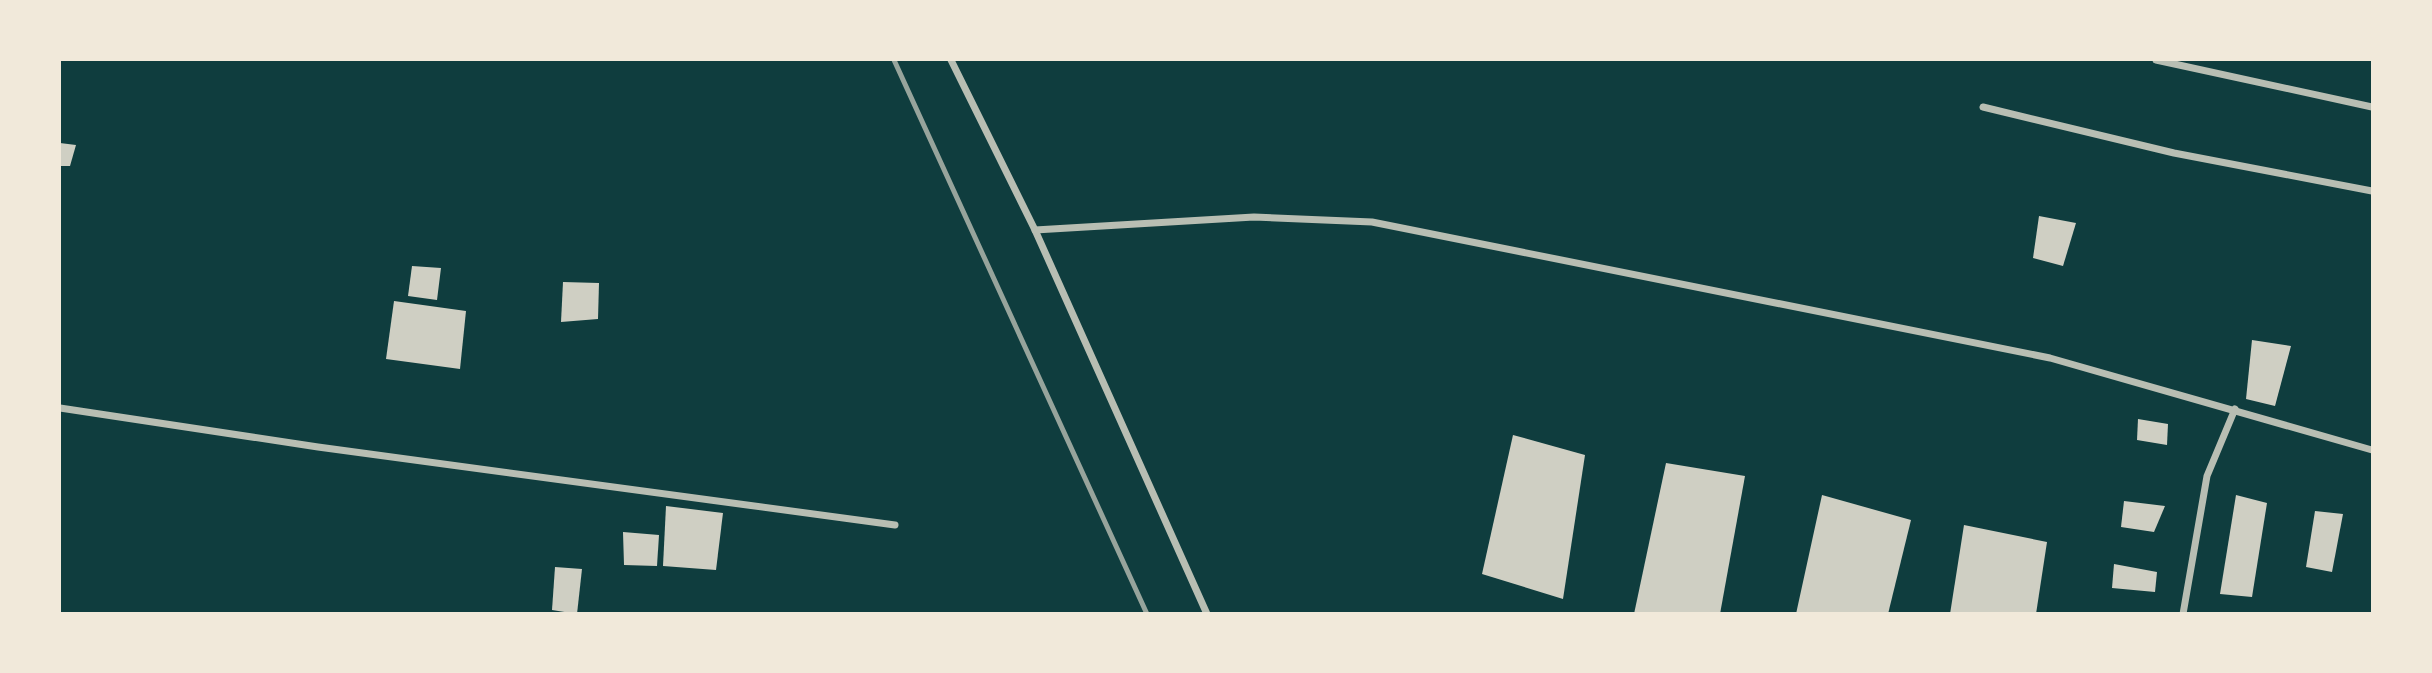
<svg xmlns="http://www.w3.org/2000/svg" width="2432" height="673" font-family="Signika,sans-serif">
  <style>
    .building { fill: #cfcfc3 }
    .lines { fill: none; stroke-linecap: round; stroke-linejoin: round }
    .minor { stroke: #b8beb3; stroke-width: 7 }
    .rail { stroke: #97a49c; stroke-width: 5 }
  </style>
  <rect width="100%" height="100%" fill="#0f3d3e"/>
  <g class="building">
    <path d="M60 143 76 145 70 166H60Z"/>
    <path d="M2039 216 2076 223 2063 266 2033 258Z"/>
    <path d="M412 266 441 268 437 300 408 296Z"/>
    <path d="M563 282 599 283 598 319 561 322Z"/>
    <path d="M394 301 466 311 460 369 386 359Z"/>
    <path d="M2252 340 2291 346 2275 406 2246 399Z"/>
    <path d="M2138 419 2168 424 2167 445 2137 440Z"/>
    <path d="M1513 435 1585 455 1563 599 1482 574Z"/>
    <path d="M1666 463 1745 476 1720 614H1634Z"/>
    <path d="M1822 495 1911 520 1888 614H1796Z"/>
    <path d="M2236 495 2267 503 2252 597 2220 594Z"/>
    <path d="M2124 501 2165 506 2154 532 2121 527Z"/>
    <path d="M666 506 723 513 716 570 663 566Z"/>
    <path d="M2315 511 2343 514 2332 572 2306 567Z"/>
    <path d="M1964 525 2047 542 2036 614H1950Z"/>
    <path d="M623 532 659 535 657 566 624 565Z"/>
    <path d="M2114 564 2157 572 2155 592 2112 588Z"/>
    <path d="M555 567 582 569 577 614 552 610Z"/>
  </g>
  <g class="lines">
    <g class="minor">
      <path d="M951 60 1035 230 1207 614"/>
      <path d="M2156 60 2372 107"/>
      <path d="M1983 107 2174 153 2372 191"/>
      <path d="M1035 230 1254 217 1372 222 2050 358 2372 450"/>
      <path d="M60 408 318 447 895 525"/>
      <path d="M2183 614 2207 476 2235 409"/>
    </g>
    <path class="rail" d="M894 60 1147 614"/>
  </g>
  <rect width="2432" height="673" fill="none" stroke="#f1e9da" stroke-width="122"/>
</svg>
